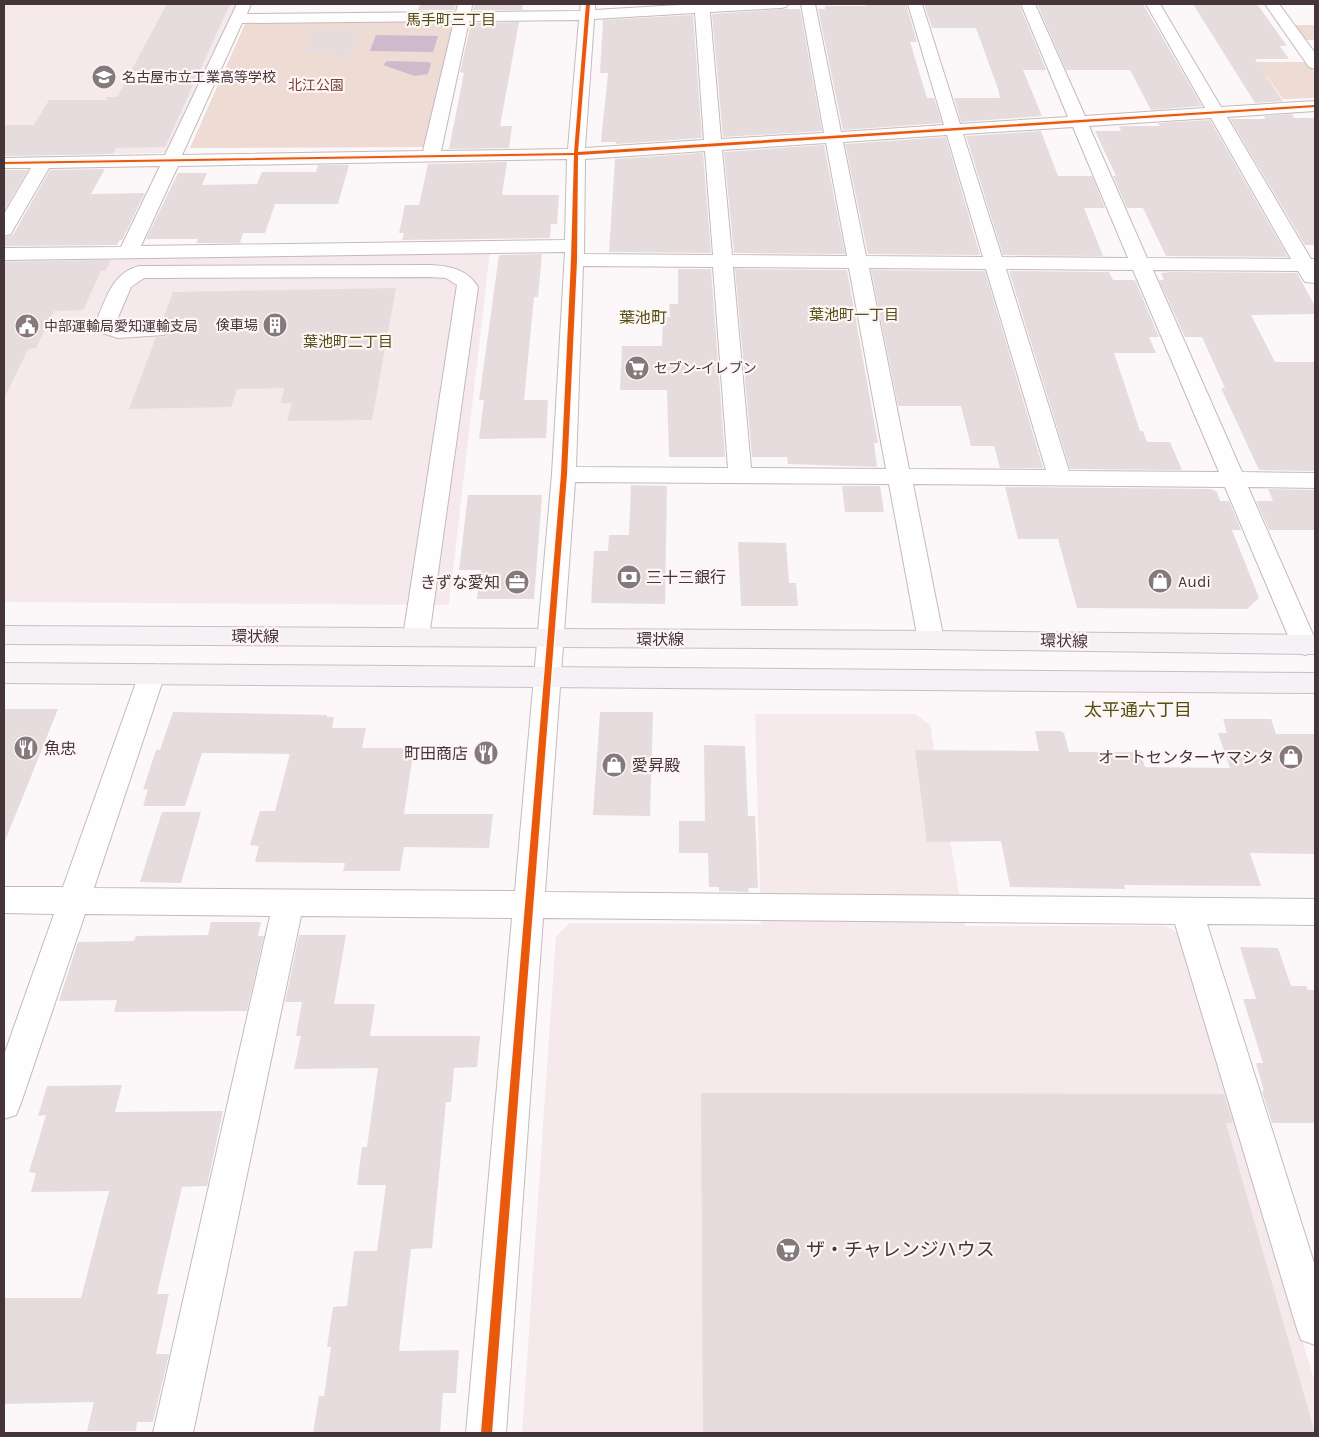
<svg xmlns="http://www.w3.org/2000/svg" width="1319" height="1437" font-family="Karla,'Noto Sans JP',sans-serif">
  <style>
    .built { fill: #f6e9eb }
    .green { fill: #eedbd3 }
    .water { fill: #cdbacd }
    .building { fill: #e6dcdd }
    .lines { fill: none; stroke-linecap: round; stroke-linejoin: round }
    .minor-casing { stroke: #c4babc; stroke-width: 2 }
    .major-casing { stroke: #cabec4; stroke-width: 2 }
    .minor { fill: #fffefe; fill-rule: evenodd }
    .major { fill: #f6f1f4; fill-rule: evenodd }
    .cycleway-casing { stroke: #fef5f7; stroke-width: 3 }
    .cycleway { fill: #e8590c; fill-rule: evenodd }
    .labels { text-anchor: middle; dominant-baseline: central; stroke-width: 4.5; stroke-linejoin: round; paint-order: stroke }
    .far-poi-label { font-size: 14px; fill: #453538; stroke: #fef5f7; text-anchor: start }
    .far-park-label { font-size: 14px; fill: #78462e; stroke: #fef5f7 }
    .far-neighbourhood-label { font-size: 15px; fill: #524f11; stroke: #fef5f7 }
    .far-quarter-label { font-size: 16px; fill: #524f11; stroke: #fef5f7 }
    .poi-label { font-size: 16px; fill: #453538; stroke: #fef5f7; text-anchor: start }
    .street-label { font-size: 16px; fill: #453538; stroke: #fef5f7 }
    .neighbourhood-label { font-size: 18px; fill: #524f11; stroke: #fef5f7 }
    .near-poi-label { font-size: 19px; fill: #453538; stroke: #fef5f7; text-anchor: start }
  </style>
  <rect width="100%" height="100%" fill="#fcf7f8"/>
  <g class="built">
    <path d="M4 4H236L171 150 162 153 4 156Z"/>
    <path d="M490 251 449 605 4 602V262L10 259Z"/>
    <path d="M755 714H915L930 725 965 926H1165L1182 935 1315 1383V1433H522L556 936 570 923 761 924Z"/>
  </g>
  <g class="green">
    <path d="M456 21 429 147 190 148 245 24Z"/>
    <path d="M1295 25H1315V40H1306Z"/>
    <path d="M1253 62H1307L1315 73V98L1283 99 1267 76H1263Z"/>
  </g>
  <g class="water">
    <path d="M376 35 438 36 433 52 370 51Z"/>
    <path d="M387 61 427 62 431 63 428 74 415 76 383 65Z"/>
  </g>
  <g class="building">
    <path d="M167 4H230L165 147 116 148 113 154 4 156V125H34L49 100H106L107 97H117Z"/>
    <path d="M420 4H456L455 10H418Z"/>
    <path d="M474 4H523L522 10H473Z"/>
    <path d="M865 4H906L917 42H910L927 98H934L942 123 843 130 818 9H825V6H866Z"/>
    <path d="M924 4H1019L1046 70H1023L1042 116 961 122 954 98H1000L998 89 976 28H932Z"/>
    <path d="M1037 4H1143L1202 106 1151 110 1130 70H1066Z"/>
    <path d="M1193 4H1257L1287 46H1280L1289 59H1255L1283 101 1255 103Z"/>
    <path d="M785 9H800L822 131 723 137 712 14Z"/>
    <path d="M693 15 702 138 616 144V142H601L608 73H600L603 20Z"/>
    <path d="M519 22 500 126H512L509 148 449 149 464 73 460 72 471 23Z"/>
    <path d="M414 23H452L450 28H413Z"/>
    <path d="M314 29H359L347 60 330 53 304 52Z"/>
    <path d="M1292 114 1294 118H1315V245H1305L1230 119H1265L1264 116Z"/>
    <path d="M1210 120 1288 257 1166 256 1143 208H1127L1113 176H1116L1095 131H1121L1119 126H1160L1158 123Z"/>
    <path d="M1041 131 1058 176H1092L1105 208H1084L1103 256 1003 255 966 136Z"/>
    <path d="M946 137 980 255 868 254 845 144Z"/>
    <path d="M824 145 845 254 734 253 724 152Z"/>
    <path d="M703 153 711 253 609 252 615 159Z"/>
    <path d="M507 162 502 195H559L557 224H551L550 238 402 240 404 233H399L405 205H419L428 164Z"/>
    <path d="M318 165H349L338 204H275L265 233H243L240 243H196L198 239H146L178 173H207L202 185 257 184 262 172H316Z"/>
    <path d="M105 169 91 194 145 193 122 240H120L117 245 4 246V238L13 235 50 170Z"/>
    <path d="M4 170H28L4 211Z"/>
    <path d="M542 254 538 297H534L524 400H548L546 438 479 439 484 400H479L499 255Z"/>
    <path d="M111 260 106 271H101L83 310 54 311 36 348 28 349 4 399V262Z"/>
    <path d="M678 269H711L725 457H669L667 390H620L622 346H662L663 317H670L669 304H678Z"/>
    <path d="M735 269 847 270 878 443H874L877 467 788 464 787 457H752Z"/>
    <path d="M871 270 985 271 1043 468H1000L994 446H971L961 406H898Z"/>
    <path d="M1009 271 1109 272 1113 280H1135L1159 337H1149L1156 353H1114L1140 431H1143L1147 442H1170L1182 470 1070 469Z"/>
    <path d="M1173 272 1297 273 1315 306V314L1251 315 1275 362H1315V471L1259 470 1221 388H1225L1202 337H1185L1159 280H1164L1161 273Z"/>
    <path d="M396 288 372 420 287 421 292 403H281L284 388 237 389 231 407 129 409 156 337H164L168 332 166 326 161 324 173 292Z"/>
    <path d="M631 485 667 486 665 604 591 603 594 551H608L609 535H629Z"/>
    <path d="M842 486H880L884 512H845Z"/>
    <path d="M1005 487 1211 489 1217 492 1220 501H1229L1241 530H1232L1259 598 1247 609 1077 608 1058 539H1018Z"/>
    <path d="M1268 489 1315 490V530H1269L1256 501H1273Z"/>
    <path d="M468 495H542L534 599H477L481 570H459Z"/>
    <path d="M738 542 786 543 789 583H796L798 606H741Z"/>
    <path d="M4 709H58L5 841H4Z"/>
    <path d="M173 712 327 715V717H334L332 728H366L362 748H414L404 814H493L489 848 404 847 400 871H343L345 863 255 862 259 846 250 845 260 811H275L290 754 202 753 185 806H143L148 789 143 790 156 750H160Z"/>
    <path d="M600 712H653L650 816 593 815Z"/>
    <path d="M1223 719H1271L1276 734H1315V854L1250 853 1261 886 1124 885 1125 889 1010 887 1001 841 927 842 915 750 1039 751 1035 731H1060L1064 733 1069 752H1141L1145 767 1230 768 1218 733H1227Z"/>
    <path d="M704 745 745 746 748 816H755L758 888H748L749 892 719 891V887H709L708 853H679V821H705Z"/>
    <path d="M162 812H201L181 883 140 882Z"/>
    <path d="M211 922H261L258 936H264L247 1011 114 1012 117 1000 59 1001 78 942 134 941 136 936 208 935Z"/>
    <path d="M299 935H346L334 1004H375L370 1036H480L477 1067 454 1068 451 1102H446L432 1248 411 1249 399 1351 459 1350 456 1393H443L440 1433H313L319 1396H324L331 1347H327L333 1307 347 1306 354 1251H377L386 1185H357L362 1147H367L378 1068 294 1069 301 1036H296L302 1002H285Z"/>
    <path d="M1240 947 1278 948 1291 986H1306L1308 990H1315V1123H1272L1262 1091H1264L1256 1063H1263L1243 999H1256Z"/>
    <path d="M122 1085 115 1112 223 1111 207 1186 182 1187 157 1294H169L156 1354H169L153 1422H137L136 1431H87L94 1402 4 1404V1298H81L109 1191 31 1192 36 1173 29 1172 46 1115 38 1116 47 1086Z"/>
    <path d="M701 1093 1224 1094 1233 1123H1226L1315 1433H703Z"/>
  </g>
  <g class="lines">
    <defs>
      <g id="minor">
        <path d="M237 4H251L247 14 456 12 458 4H472L471 12 580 11 581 4H595V10L695 4H788L786 7 781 8 710 12 721 139 824 133 801 4H815L841 132 944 125 908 4H922L960 124 1068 117 1021 4H1035L1085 116 1205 108 1146 4H1160L1221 107 1315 101V111L1227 117 1311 259H1315V283L1305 282 1298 271 1153 270 1242 472 1315 473V488L1248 487 1315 639 1314 652 1305 655 1296 652 1292 645 1225 487 913 484 944 640 940 647 931 649 922 647 918 640 889 484 575 482 545 892 1315 899V925L1207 924 1315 1266V1345L1301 1340 1296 1326 1175 924 543 918 506 1433H466L512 918 301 916 193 1433H153L270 916 85 914 21 1103 16 1115 4 1119V1055L54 914 4 913V887H63L139 674 143 667 152 664 161 667 165 674 94 888 515 891 552 474 565 252 4 260V248L121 247 160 166 49 168 13 230 11 234 4 236V214L31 168H4V158L165 155ZM695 13 704 140 585 148 594 19ZM579 20 568 149 441 151 469 21ZM454 21 423 151 182 155 242 23ZM1211 118 1291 259 1147 258 1089 126ZM1073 127 1128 258 1002 257 963 134ZM947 135 983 257 866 256 843 142ZM826 143 847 256 732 255 722 150ZM705 151 713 255 584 254 585 159ZM567 159 565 240 141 246 178 166ZM583 266 713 267 728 468 576 467ZM733 267 849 268 886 469 751 468ZM869 268 986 269 1046 470 909 469ZM1006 269 1133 270 1219 472 1069 471Z"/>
        <path d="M1265 4H1279L1315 53V69L1309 67Z"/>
        <path d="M430 265C450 266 467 269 478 287L429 637 425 644 416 646 407 644 403 637 457 285 446 278 430 277 144 278 131 287 116 322 120 326 157 325 164 327 167 331 164 335 118 338 102 333 96 322C106 299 112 273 139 266Z"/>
      </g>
      <g id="major">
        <path d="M4 626 931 631 1315 635V654L931 649 4 644Z"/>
        <path d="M4 663 1315 673V693L4 683Z"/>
      </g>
    </defs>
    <use href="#minor" class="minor-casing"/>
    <use href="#major" class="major-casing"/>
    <use href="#minor" class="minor"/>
    <use href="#major" class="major"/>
    <defs>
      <path id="cycleway" d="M586 4H590L578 152 1315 105V107L578 155 577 260 567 474 492 1433H481L561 474 571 260 574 155 4 164V162L574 153Z"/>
    </defs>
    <use href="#cycleway" class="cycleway-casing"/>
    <use href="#cycleway" class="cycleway"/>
  </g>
  <defs>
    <symbol id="school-disc" viewBox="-11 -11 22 22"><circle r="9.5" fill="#85797b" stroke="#fef5f7"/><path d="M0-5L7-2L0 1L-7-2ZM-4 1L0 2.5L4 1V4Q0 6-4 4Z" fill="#fff"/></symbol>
    <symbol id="building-disc" viewBox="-11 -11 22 22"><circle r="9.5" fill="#85797b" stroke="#fef5f7"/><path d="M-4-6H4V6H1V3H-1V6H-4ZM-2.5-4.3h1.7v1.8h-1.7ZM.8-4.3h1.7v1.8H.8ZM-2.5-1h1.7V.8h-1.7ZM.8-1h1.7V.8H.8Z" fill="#fff"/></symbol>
    <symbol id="civic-disc" viewBox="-11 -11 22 22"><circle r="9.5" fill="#85797b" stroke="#fef5f7"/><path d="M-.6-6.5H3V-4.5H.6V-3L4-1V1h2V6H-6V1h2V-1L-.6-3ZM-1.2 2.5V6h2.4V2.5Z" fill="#fff"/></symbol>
    <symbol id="supermarket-disc" viewBox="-11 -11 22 22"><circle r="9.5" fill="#85797b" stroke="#fef5f7"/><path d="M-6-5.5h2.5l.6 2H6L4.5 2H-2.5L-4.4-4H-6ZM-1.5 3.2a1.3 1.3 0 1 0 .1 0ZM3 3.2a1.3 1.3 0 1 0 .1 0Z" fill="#fff"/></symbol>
    <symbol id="bank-disc" viewBox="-11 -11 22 22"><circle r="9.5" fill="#85797b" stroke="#fef5f7"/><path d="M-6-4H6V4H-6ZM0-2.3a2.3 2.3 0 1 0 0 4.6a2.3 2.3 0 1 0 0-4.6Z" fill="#fff"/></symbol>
    <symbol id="shop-disc" viewBox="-11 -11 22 22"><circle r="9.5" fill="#85797b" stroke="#fef5f7"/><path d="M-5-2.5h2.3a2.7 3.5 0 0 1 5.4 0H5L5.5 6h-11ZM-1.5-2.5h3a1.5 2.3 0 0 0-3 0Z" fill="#fff"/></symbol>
    <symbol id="office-disc" viewBox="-11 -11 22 22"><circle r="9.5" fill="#85797b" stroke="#fef5f7"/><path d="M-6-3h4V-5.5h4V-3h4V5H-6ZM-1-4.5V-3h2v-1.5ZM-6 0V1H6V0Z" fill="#fff"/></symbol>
    <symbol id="restaurant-disc" viewBox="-11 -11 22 22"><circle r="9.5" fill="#85797b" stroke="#fef5f7"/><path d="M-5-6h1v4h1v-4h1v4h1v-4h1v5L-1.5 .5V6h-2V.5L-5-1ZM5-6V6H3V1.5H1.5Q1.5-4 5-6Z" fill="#fff"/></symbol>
  </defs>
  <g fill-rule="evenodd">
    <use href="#school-disc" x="90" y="63" width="28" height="28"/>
    <use href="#building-disc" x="261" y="311" width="28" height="28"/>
    <use href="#civic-disc" x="13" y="312" width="28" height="28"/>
    <use href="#supermarket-disc" x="623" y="354" width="28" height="28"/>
    <use href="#bank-disc" x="615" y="563" width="28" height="28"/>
    <use href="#shop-disc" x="1146" y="567" width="28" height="28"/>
    <use href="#office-disc" x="503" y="568" width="28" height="28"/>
    <use href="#restaurant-disc" x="12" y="734" width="28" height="28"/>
    <use href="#restaurant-disc" x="472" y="739" width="28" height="28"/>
    <use href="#shop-disc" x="1277" y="743" width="28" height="28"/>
    <use href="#shop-disc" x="600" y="751" width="28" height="28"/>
    <use href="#supermarket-disc" x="774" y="1236" width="28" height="28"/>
  </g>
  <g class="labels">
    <g class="far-poi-label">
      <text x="122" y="77">名古屋市立工業高等学校</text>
      <text x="258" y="325" text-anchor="end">倹車場</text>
      <text x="44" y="326">中部運輸局愛知運輸支局</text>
      <text x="654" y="368">セブン-イレブン</text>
    </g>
    <g class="far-park-label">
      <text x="316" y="85">北江公園</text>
    </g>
    <g class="far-neighbourhood-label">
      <text x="451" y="20">馬手町三丁目</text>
      <text x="854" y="315">葉池町一丁目</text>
      <text x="348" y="342">葉池町二丁目</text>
    </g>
    <g class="far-quarter-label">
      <text x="643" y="317">葉池町</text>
    </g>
    <g class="poi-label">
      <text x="646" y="577">三十三銀行</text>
      <text x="1178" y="581">Audi</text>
      <text x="500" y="582" text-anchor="end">きずな愛知</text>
      <text x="44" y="748">魚忠</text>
      <text x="468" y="753" text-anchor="end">町田商店</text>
      <text x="1274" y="757" text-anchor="end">オートセンターヤマシタ</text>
      <text x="632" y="765">愛昇殿</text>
    </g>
    <g class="street-label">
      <text x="255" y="636">環状線</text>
      <text x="660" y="639">環状線</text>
      <text transform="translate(1064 641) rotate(1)">環状線</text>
    </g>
    <g class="neighbourhood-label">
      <text x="1138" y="710">太平通六丁目</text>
    </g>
    <g class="near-poi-label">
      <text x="806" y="1250">ザ・チャレンジハウス</text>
    </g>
  </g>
  <rect width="1319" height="1437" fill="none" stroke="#453538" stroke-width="10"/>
</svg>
